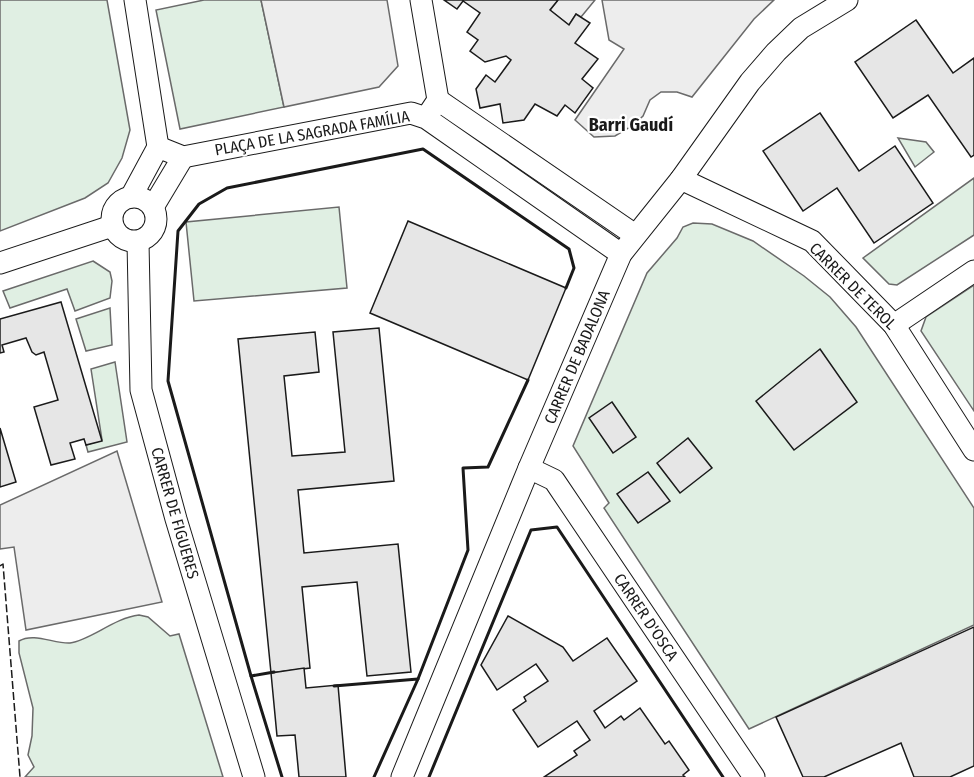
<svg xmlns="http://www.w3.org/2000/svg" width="974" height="777" font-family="'Fira Sans Condensed',sans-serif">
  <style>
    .green { fill: #e0efe3; stroke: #6a6a6a; stroke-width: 1.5 }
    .parking { fill: #ededed; stroke: #6a6a6a; stroke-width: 1.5 }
    .building { fill: #e6e6e6; stroke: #1a1a1a; stroke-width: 1.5 }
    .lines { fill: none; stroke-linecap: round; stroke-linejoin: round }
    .minor-casing { stroke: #1a1a1a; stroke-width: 23 }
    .minor { stroke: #fff; stroke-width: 21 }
    .fence { stroke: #1a1a1a; stroke-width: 1.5; stroke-dasharray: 8 3; stroke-linecap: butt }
    .wall { stroke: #1a1a1a; stroke-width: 3 }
    .labels { text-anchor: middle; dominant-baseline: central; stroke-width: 4.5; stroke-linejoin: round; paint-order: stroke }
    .street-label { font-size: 16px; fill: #1a1a1a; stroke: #fff }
    .neighbourhood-label { font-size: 18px; font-weight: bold; fill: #1a1a1a; stroke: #fff }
  </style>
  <rect width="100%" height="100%" fill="#fff"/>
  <g class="green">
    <path d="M0 0H107L130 130 122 158 108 183 85 198 0 231Z"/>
    <path d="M204 0H261L284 107 180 129 156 10Z"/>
    <path d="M898 138 926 142 934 152 915 167Z"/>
    <path d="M974 178V235L897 285 889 284 863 258Z"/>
    <path d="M339 207 347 288 194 301 186 222Z"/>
    <path d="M693 223 712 224 753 241 804 276 830 297 856 327 974 508V625L749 729 604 508 609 503 573 446 647 273 677 238 683 227Z"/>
    <path d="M93 261 110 272 112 281 110 298 75 311 67 289 10 308 3 291Z"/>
    <path d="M974 285V411L921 331 926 317Z"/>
    <path d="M110 308 112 345 86 351 76 319Z"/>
    <path d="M115 362 127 442 88 452 86 445 102 440 91 369Z"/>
    <path d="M139 615 148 617 170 636 179 634 223 777H25L34 767 28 755 32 736 33 708 19 653V641C34 632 54 644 70 643 91 640 114 618 139 615Z"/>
  </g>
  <g class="parking">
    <path d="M261 0H387L398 66 379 87 284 107Z"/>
    <path d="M558 0H595L581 17 576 14 569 25 550 10Z"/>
    <path d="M602 0H774L754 19 692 97 677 92H661L650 100 643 116 632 126 615 136 594 137 575 120 624 49 609 40Z"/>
    <path d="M117 451 162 602 26 630 14 547 0 549V505Z"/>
  </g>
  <g class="building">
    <path d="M444 0H558L550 10 569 25 576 14 590 23 575 43 598 59 582 79 593 88 575 113 565 105 557 116 535 104 524 120 503 123 500 104 480 108 476 89 486 75 495 82 511 60 506 56 485 62 470 51 478 40 467 32 480 13 463 1 457 9Z"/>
    <path d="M916 20 953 73 974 58V155L971 157 928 95 893 118 855 62Z"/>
    <path d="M820 113 859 171 895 146 933 203 874 243 837 188 803 211 763 151Z"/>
    <path d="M408 221 566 288 528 380 370 313Z"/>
    <path d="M61 302 102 441 86 445 84 439 70 443 75 459 51 465 34 407 58 400 44 352 36 355 32 352 26 338 2 345 4 352 0 353V319Z"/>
    <path d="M379 328 394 481 298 490 304 553 398 544 411 672 367 676 357 582 302 587 310 668 271 673 238 339 315 332 319 372 284 376 292 456 345 452 333 332Z"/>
    <path d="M820 349 857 402 794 450 756 401Z"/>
    <path d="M612 402 636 437 613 453 589 418Z"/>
    <path d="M0 428 16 482 0 487Z"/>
    <path d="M688 438 712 468 680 493 657 463Z"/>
    <path d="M648 472 670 501 638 523 617 494Z"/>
    <path d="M508 616 563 647 573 661 607 638 637 681 594 711 605 728 621 716 624 720 640 708 665 744 669 741 689 770 683 775 685 777H544L577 755 574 751 590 740 577 721 538 747 513 710 526 701 524 697 548 681 536 664 497 690 481 665Z"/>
    <path d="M974 627V766L950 777H914L901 743 824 777H803L776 717Z"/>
    <path d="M304 668 306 688 338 685 346 777H299L295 735 277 736 271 673Z"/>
  </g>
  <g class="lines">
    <defs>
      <g id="minor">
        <path d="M421 0 438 100 430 112"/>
        <path d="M438 100 635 235"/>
        <path d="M158 147 183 157 411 113 426 118 621 254"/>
        <path d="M681 179 812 241 894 325 974 450"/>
        <circle cx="134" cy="219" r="22"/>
        <path d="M131 197 158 147 135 0"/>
        <path d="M153 207 183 157"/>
        <path d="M138 242 141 390 176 519 254 777"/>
        <path d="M0 263 112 226"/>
        <path d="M894 325 974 271"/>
        <path d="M529 468 554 480 754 777"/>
        <path d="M402 777 529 468 621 254 681 179 750 82 776 52 801 28 847 0"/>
      </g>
    </defs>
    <use href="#minor" class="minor-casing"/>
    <use href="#minor" class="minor"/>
    <path class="fence" d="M0 566 3 564 20 777"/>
    <g class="wall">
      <path d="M274 672 251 676 282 777"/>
      <path d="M251 676 168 381 178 231 199 204 227 188 423 149 569 249 574 268 566 288"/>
      <path d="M418 679 468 550 463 468 488 467 528 380"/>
      <path d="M334 686 418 679 374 777"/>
      <path d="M429 777 531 530 557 527 723 777"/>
    </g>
  </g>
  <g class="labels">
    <g class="street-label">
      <text transform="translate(312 133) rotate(-10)">PLAÇA DE LA SAGRADA FAMÍLIA</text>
      <text transform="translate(853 286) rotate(45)">CARRER DE TEROL</text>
      <text transform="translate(577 357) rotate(-67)">CARRER DE BADALONA</text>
      <text transform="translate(175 513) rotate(74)">CARRER DE FIGUERES</text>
      <text transform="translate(646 617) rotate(56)">CARRER D'OSCA</text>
    </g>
    <g class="neighbourhood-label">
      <text x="631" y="125">Barri Gaudí</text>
    </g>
  </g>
</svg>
